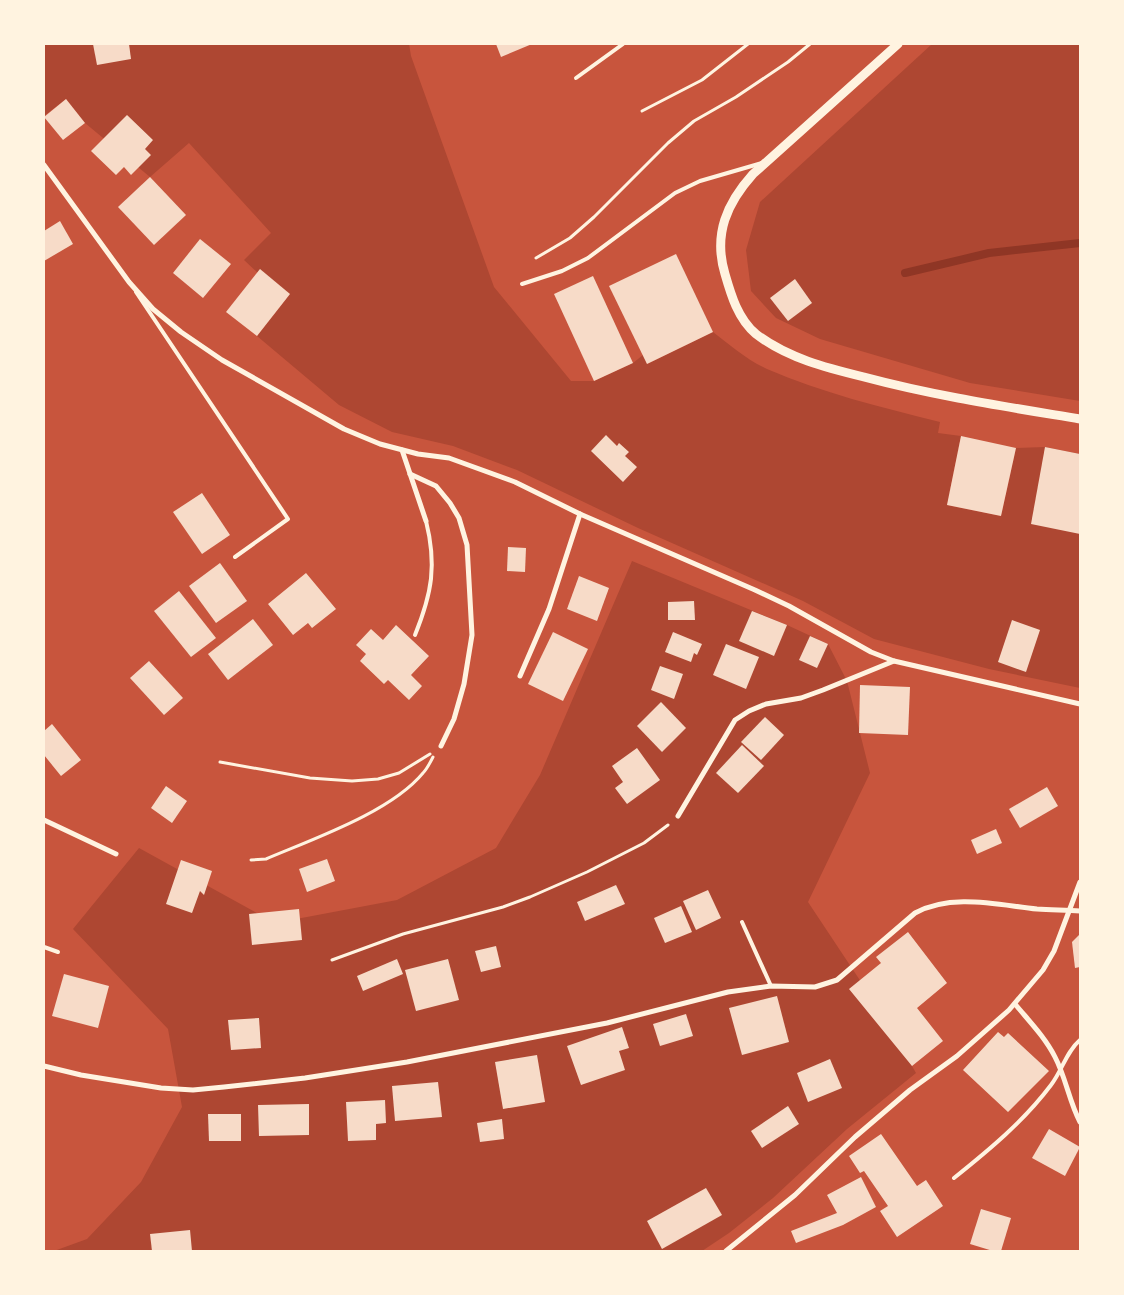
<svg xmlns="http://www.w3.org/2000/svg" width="1124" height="1295" font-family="'DejaVu Sans',sans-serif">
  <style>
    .green { fill: #ae4732 }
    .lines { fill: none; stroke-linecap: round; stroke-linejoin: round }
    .stream { stroke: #8f3625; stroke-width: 8 }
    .building { fill: #f7dbc8 }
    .path { stroke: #fff3e0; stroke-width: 3 }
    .service { stroke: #fff3e0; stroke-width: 4 }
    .minor { stroke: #fff3e0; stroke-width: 5 }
    .tertiary { stroke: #fff3e0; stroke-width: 9 }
  </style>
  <rect width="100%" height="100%" fill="#c8553d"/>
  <g class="green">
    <path d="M44 44H409L411 56 494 287 571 381H594L633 363 643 355 647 364 713 332C730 345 747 360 767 369 822 393 881 407 940 422L938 433 961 436 947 505 1001 516 1016 448 1045 447 1080 454V688L989 669 874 639 803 601 638 528 517 470 453 446 392 432 339 405 257 336 286 299 244 260 271 233 189 143 150 177 85 123 66 99 44 116Z"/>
    <path d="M932 44H1080V401L970 383 820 339 776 318 751 291 746 250 760 202Z"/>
    <path d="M632 561 787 625 828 644 847 681 870 773 808 902 881 1012 916 1073 847 1129 773 1198 729 1233 702 1251H54L87 1239 141 1182 182 1107 168 1029 73 929 139 848 275 923 397 900 496 848 540 775Z"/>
  </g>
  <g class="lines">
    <path class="stream" d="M905 273 989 253 1080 243"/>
  </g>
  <g class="building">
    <path d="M93 44H129L131 59 97 65Z"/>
    <path d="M496 44H532L501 57Z"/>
    <path d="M66 99 85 123 63 140 44 117Z"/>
    <path d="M127 115 153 140 145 149 151 155 131 175 124 167 116 175 91 151Z"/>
    <path d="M150 177 186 215 154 245 118 207Z"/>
    <path d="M60 221 73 244 44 261V231Z"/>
    <path d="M200 239 231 264 203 298 173 273Z"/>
    <path d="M676 254 713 332 647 364 609 286Z"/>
    <path d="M260 269 290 294 257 336 226 312Z"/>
    <path d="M593 276 633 363 594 381 554 294Z"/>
    <path d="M795 279 812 303 788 321 770 298Z"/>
    <path d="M606 435 617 446 619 443 629 452 625 456 637 467 623 482 591 451Z"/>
    <path d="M961 436 1016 448 1001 516 947 505Z"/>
    <path d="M1045 447 1080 454V534L1031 524Z"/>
    <path d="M202 493 230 535 202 554 173 512Z"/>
    <path d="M508 547 526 548 525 572 507 571Z"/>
    <path d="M220 563 247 601 216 623 189 586Z"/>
    <path d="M306 573 336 609 312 628 308 623 293 635 268 604Z"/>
    <path d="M579 576 609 588 597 621 567 609Z"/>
    <path d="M179 591 216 638 191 657 154 611Z"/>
    <path d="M694 601 695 620H668V602Z"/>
    <path d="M752 611 787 625 774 656 739 641Z"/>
    <path d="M253 619 273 645 228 680 208 654Z"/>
    <path d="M1012 620 1040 630 1026 672 998 662Z"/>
    <path d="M396 625 429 656 411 675 422 686 409 700 388 680 384 684 360 661 366 654 356 645 371 629 383 640Z"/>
    <path d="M553 632 588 649 563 701 528 684Z"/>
    <path d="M673 632 702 644 697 655 694 653 691 662 665 652Z"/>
    <path d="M810 636 828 644 817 668 799 660Z"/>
    <path d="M726 644 759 657 746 689 713 675Z"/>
    <path d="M149 661 183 698 164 715 130 678Z"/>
    <path d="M660 666 683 674 674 699 651 690Z"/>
    <path d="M860 685 910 687 908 735 859 733Z"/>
    <path d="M661 702 686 728 662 752 637 726Z"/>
    <path d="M765 717 784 735 761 760 741 742Z"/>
    <path d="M52 724 81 760 61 776 44 755V731Z"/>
    <path d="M742 745 764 766 738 793 716 773Z"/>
    <path d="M637 748 660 780 627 804 615 788 623 782 612 766Z"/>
    <path d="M166 786 187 801 172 823 151 808Z"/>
    <path d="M1047 787 1058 806 1020 828 1009 809Z"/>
    <path d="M996 829 1002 843 977 854 971 840Z"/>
    <path d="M327 859 335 881 307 892 299 869Z"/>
    <path d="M181 860 212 871 204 895 200 891 192 913 166 904Z"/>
    <path d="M616 885 625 904 585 921 577 902Z"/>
    <path d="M708 890 721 918 696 930 683 901Z"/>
    <path d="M681 906 692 932 665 943 654 918Z"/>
    <path d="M299 909 302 940 252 945 249 914Z"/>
    <path d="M908 932 947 983 917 1008 943 1041 912 1066 849 989 881 963 876 957Z"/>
    <path d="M1080 934V967L1075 968 1072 942Z"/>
    <path d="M496 946 501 967 481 972 475 951Z"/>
    <path d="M397 959 403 974 363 991 357 976Z"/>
    <path d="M448 959 459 1000 416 1011 405 970Z"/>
    <path d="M64 974 109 986 98 1028 52 1016Z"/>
    <path d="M777 996 789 1042 742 1055 729 1008Z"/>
    <path d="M686 1014 693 1036 660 1046 653 1024Z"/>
    <path d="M259 1018 261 1048 231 1050 228 1020Z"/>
    <path d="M622 1027 629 1048 619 1051 625 1070 581 1085 567 1046Z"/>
    <path d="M998 1032 1004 1037 1008 1033 1049 1071 1008 1112 963 1070Z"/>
    <path d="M537 1055 545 1102 503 1109 495 1062Z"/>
    <path d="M830 1059 842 1088 808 1102 797 1073Z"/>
    <path d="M438 1082 442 1117 395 1121 392 1086Z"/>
    <path d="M385 1100 386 1123 376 1124V1140L348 1141 346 1102Z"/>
    <path d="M309 1104V1135L259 1136 258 1105Z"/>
    <path d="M788 1106 799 1124 762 1148 751 1131Z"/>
    <path d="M208 1114H241V1141H209Z"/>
    <path d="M502 1119 504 1139 480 1142 477 1123Z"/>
    <path d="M1049 1129 1080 1147 1065 1176 1032 1158Z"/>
    <path d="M881 1134 917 1186 926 1180 943 1206 897 1237 880 1211 888 1206 864 1171 860 1173 849 1156Z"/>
    <path d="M861 1177 876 1207 843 1225 796 1243 791 1231 837 1213 827 1195Z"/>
    <path d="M706 1188 722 1215 662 1249 647 1221Z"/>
    <path d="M981 1209 1011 1218 1001 1251H993L970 1244Z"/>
    <path d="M190 1230 192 1251H152L150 1234Z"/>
  </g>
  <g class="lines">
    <g class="path">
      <path d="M642 111 702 80 748 44"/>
      <path d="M536 258 570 238 594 217 668 143 694 121 736 97 788 62 810 44"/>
      <path d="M220 762 310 778 352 781 378 779 399 773 430 754"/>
      <path d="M251 860 266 859C313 839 391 812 423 773 427 769 430 763 433 757"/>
      <path d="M332 960 403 934 503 907 530 897 587 872 644 843 668 825"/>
    </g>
    <g class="service">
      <path d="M576 78 623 44"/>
      <path d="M522 284 562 271 588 258 675 193 700 181 762 163"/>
      <path d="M136 292 288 519 235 557"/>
      <path d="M415 635C432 593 437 565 426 521"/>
      <path d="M742 922 771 986"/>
      <path d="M44 947 58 952"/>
      <path d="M954 1178C989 1150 1024 1121 1051 1085 1062 1071 1066 1052 1080 1040"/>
    </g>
    <g class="minor">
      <path d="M44 165 129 282 153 309 181 332 222 360 344 429 380 444 418 454 449 458 515 482 580 514 755 590 789 606 871 652 894 661 1080 704"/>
      <path d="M402 450 426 521"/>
      <path d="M410 474 436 486 450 503 459 518 467 545 472 635 464 684 454 719 441 746"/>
      <path d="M520 676 549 609 580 514"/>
      <path d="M678 816 735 720 749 711 766 704 801 698 823 690 894 661"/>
      <path d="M44 820 116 854"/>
      <path d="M1015 1004C1029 1021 1045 1037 1055 1057 1066 1078 1069 1101 1080 1122"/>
      <path d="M44 1066 81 1075 161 1088 193 1090 224 1087 305 1078 407 1062 607 1023 728 992 771 986 815 987 837 980 915 913C952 893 998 905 1037 909 1052 910 1066 910 1080 911"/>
      <path d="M726 1251 795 1195 855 1137 910 1090 957 1056 1009 1010 1043 970 1054 951 1080 882"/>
    </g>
    <path class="tertiary" d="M898 44 753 174C727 203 713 234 725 274 731 295 738 319 756 334 787 358 827 368 864 377 935 396 1008 407 1080 419"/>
  </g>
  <rect width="1124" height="1295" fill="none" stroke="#fff3e0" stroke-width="90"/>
</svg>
